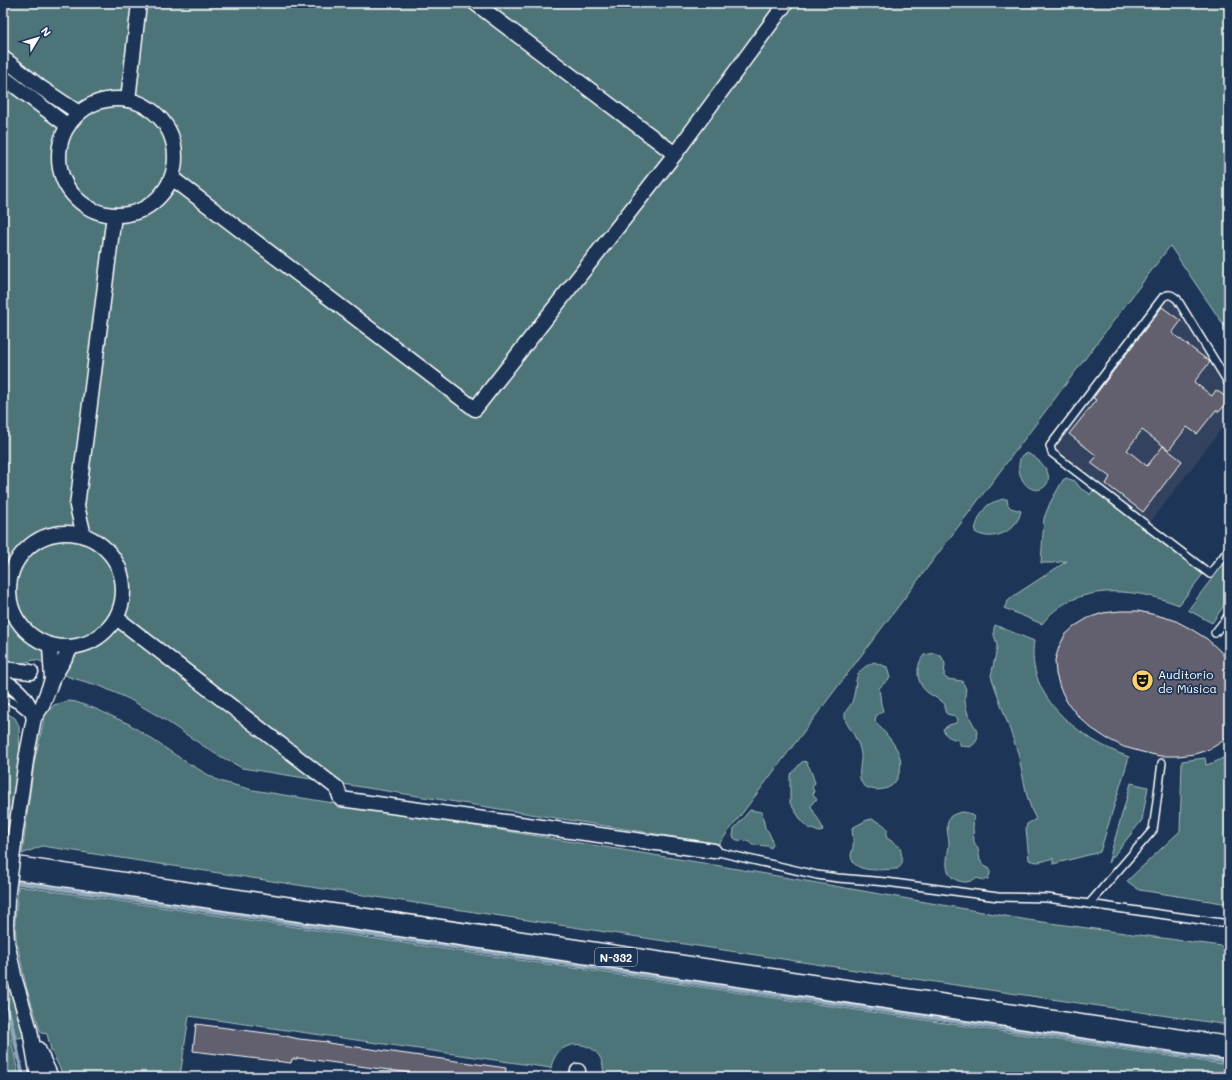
<svg xmlns="http://www.w3.org/2000/svg" width="1232" height="1080" font-family="Mali,sans-serif">
  <style>
    .built { fill: #32425e }
    .green { fill: #4d7579; stroke: #a6babc }
    .lines { fill: none; stroke-linecap: round; stroke-linejoin: round }
    .stream { stroke: #8fa8ba; stroke-width: 4 }
    .building { fill: #625f6e; stroke: #fff }
    .service-casing { stroke: #fff; stroke-width: 10 }
    .minor-casing { stroke: #fff; stroke-width: 17 }
    .trunk-casing { stroke: #fff; stroke-width: 25 }
    .service { stroke: #1d3557; stroke-width: 7 }
    .minor { stroke: #1d3557; stroke-width: 14 }
    .trunk { stroke: #1d3557; stroke-width: 22 }
    .minor-bridge-casing { stroke: #fff; stroke-width: 17; stroke-linecap: butt }
    .minor-bridge { stroke: #1d3557; stroke-width: 14 }
    .labels { text-anchor: middle; dominant-baseline: central; stroke-width: 3.5; stroke-linejoin: round; paint-order: stroke }
    .shield { fill: #1d3557; stroke: #bbc2cd; stroke-width: 1 }
    .shield-label { font-size: 11px; font-weight: bold; fill: #fff }
    .poi-label { font-size: 12px; fill: #fff; stroke: #1d3557; text-anchor: start }
  </style>
  <rect width="100%" height="100%" fill="#1d3557"/>
  <filter id="ink" filterUnits="userSpaceOnUse"><feTurbulence type="fractalNoise" baseFrequency=".025" numOctaves="2"/><feDisplacementMap in="SourceGraphic" scale="8" xChannelSelector="R" yChannelSelector="G"/><feConvolveMatrix kernelMatrix="1 2 1 2 8 2 1 2 1" color-interpolation-filters="sRGB"/></filter>
  <g filter="url(#ink)">
    <path class="built" d="M1169 296 1229 388V419L1150 523 1052 449Z"/>
    <g class="green">
      <path d="M3 3H1229V333L1170 246 719 844 242 768 214 753 160 717 129 699 100 686 69 677 40 661 34 660 23 663 3 661Z"/>
      <path d="M1027 453C1071 476 1036 506 1022 479 1018 471 1018 465 1021 456Z"/>
      <path d="M1066 478 1075 481 1081 489 1089 493 1090 495 1093 490 1203 574 1179 605C1135 588 1074 581 1042 624L1004 608 1008 601 1015 595 1067 561 1052 563H1041L1044 518 1050 503 1063 480Z"/>
      <path d="M1003 499H1007L1008 505 1011 508 1021 511C1017 531 993 543 975 532 975 525 982 510 988 505 992 502 998 501 1003 499Z"/>
      <path d="M1229 556V598L1212 623 1188 610Z"/>
      <path d="M995 625 1034 641C1025 698 1081 740 1129 757L1100 852 1053 864V858C1044 861 1038 864 1029 860L1026 828 1027 824 1036 819 1032 811 1027 796 1018 753 991 676 997 648C997 638 991 635 995 625Z"/>
      <path d="M935 653 942 657 945 664 944 676 947 679 962 681 966 689C964 698 965 705 968 714 972 724 986 738 970 747L961 746 958 740C951 738 945 737 943 729L949 725 956 723 958 719 955 716 947 714 945 712V704C940 699 933 697 927 692 916 683 915 666 924 655Z"/>
      <path d="M874 662 887 667 890 678 879 688 881 704 883 711 876 716 875 721C886 735 907 753 899 773 897 779 896 782 891 786 886 790 874 791 868 788 854 782 862 765 861 754 860 748 858 742 855 737 852 730 844 723 845 715 845 710 850 707 852 702 859 681 850 673 874 662Z"/>
      <path d="M69 701 76 702 96 709 129 724 186 762 219 781 253 790 709 864 1028 920 1229 947V1025L894 976 42 846 22 854 34 763 45 715 54 705Z"/>
      <path d="M3 711 15 718 19 726 20 757 4 851H3Z"/>
      <path d="M1229 755V904L1139 890 1127 881 1180 831 1182 761 1205 758 1206 765 1215 762Z"/>
      <path d="M805 761C810 766 813 777 815 783L812 787 814 791 813 794 817 799 813 802 811 806C814 814 822 823 823 831L819 832 809 828 803 823 790 803V775L802 762Z"/>
      <path d="M1131 783 1148 787 1142 820 1108 863Z"/>
      <path d="M750 810 762 812 765 828C770 832 771 838 773 844L771 848 767 846 752 845 749 841 737 840 733 837 734 829Z"/>
      <path d="M962 812 969 813 974 817 973 827 974 842 978 849 980 860 983 865 990 869V874L988 879 984 880 976 878C970 882 966 883 959 881 940 875 949 855 949 842 948 834 945 825 950 817 953 814 958 813 962 812Z"/>
      <path d="M872 819C879 823 891 825 886 835L887 838 900 847C901 855 906 864 897 869 885 869 853 875 851 856 851 852 853 850 853 847 854 841 852 834 852 828L867 820Z"/>
      <path d="M18 886 1229 1065V1077H614L603 1075C608 1040 557 1032 551 1068L189 1016 180 1077H64L51 1050 47 1034 41 1033 26 986 16 938 15 922Z"/>
      <path d="M3 967 25 1037 11 1039 19 1077H3Z"/>
    </g>
    <g class="lines">
      <g class="stream">
        <path d="M13 882 1229 1062"/>
        <path d="M3 999 10 1017 23 1077"/>
      </g>
    </g>
    <g class="building">
      <path d="M1162 307 1181 321 1172 333 1210 362 1194 382 1212 396 1216 390 1229 399 1219 412 1216 410 1197 434 1187 427 1169 450 1142 430 1127 450 1147 466 1163 446 1182 461 1143 512 1106 484 1110 477 1091 463 1097 456 1069 434 1096 400 1093 398Z"/>
      <path d="M1120 611H1138L1156 615 1174 620 1191 629 1207 639 1220 651 1229 663V735L1223 741 1210 749 1195 754 1178 756H1160L1142 752 1124 747 1106 738 1091 728 1078 716 1067 702 1060 688 1056 674 1055 660 1059 647 1065 635 1075 626 1088 618 1103 613Z"/>
      <path d="M196 1024 281 1035 299 1039 328 1042V1043L506 1068 505 1077H419V1074L314 1060 297 1058V1059H292L291 1063 193 1051Z"/>
    </g>
    <g class="lines">
      <defs>
        <g id="service">
          <path d="M1229 384 1177 299C1172 295 1169 293 1163 297L1050 446 1052 453 1210 574 1229 549"/>
          <path d="M1215 633 1229 615"/>
          <path d="M3 697 20 706 30 714"/>
          <path d="M714 851 817 875 838 878 886 882 998 897 1047 898 1229 924"/>
          <path d="M1089 904 1153 830 1162 763"/>
        </g>
        <g id="minor">
          <path d="M475 3 675 154"/>
          <path d="M3 58 40 87 79 113"/>
          <path d="M3 77 68 126"/>
          <circle cx="117" cy="157" r="58"/>
          <path d="M128 100 139 3"/>
          <path d="M172 178 475 409 675 154 786 3"/>
          <circle cx="66" cy="590" r="57"/>
          <path d="M84 536 77 506 114 215"/>
          <path d="M118 619 337 788 341 799 714 851"/>
          <path d="M50 645 52 680"/>
          <path d="M3 669 31 672"/>
          <path d="M3 681C18 688 29 701 34 718"/>
          <path d="M15 836 27 754 34 718 42 706 52 680 71 648"/>
          <path d="M7 899 6 924 7 942 15 980 30 1030 38 1077"/>
          <path d="M38 1049 51 1077"/>
          <path d="M576 1077 578 1071"/>
        </g>
        <path id="trunk" d="M3 866 1229 1048"/>
      </defs>
      <use href="#service" class="service-casing"/>
      <use href="#minor" class="minor-casing"/>
      <use href="#trunk" class="trunk-casing"/>
      <use href="#service" class="service"/>
      <use href="#minor" class="minor"/>
      <use href="#trunk" class="trunk"/>
      <defs>
        <path id="minor-bridge" d="M7 899 15 836"/>
      </defs>
      <use href="#minor-bridge" class="minor-bridge-casing"/>
      <use href="#minor-bridge" class="minor-bridge"/>
    </g>
  </g>
  <defs>
    <symbol id="theatre-disc" viewBox="-11 -11 22 22"><circle r="9.5" fill="#ffd166" stroke="#1d3557"/><path d="M-5-5.5Q0-4 5-5.5V0Q5 5 0 6Q-5 5-5 0ZM-3.3-2.5H-1v1.5H-3.3ZM1-2.5H3.3v1.5H1ZM-2.8 1Q0 5.5 2.8 1Z" fill="#111"/></symbol>
  </defs>
  <g fill-rule="evenodd">
    <use href="#theatre-disc" x="1130" y="668" width="25" height="25"/>
  </g>
  <g class="labels">
    <rect class="shield" x="595" y="948" width="42" height="18" rx="3"/>
    <g class="shield-label">
      <text x="616" y="957">N-332</text>
    </g>
    <g class="poi-label">
      <text x="1158" y="674">Auditorio<tspan x="1158" dy="14">de Música</tspan></text>
    </g>
  </g>
  <rect width="1232" height="1080" fill="none" stroke="#1d3557" stroke-width="16"/>
  <rect x="8" y="8" width="1216" height="1064" fill="none" stroke="#fff" stroke-width="1.5" filter="url(#ink)"/>
  <g transform="translate(38 38) rotate(52)" stroke="#1d3557" stroke-width="3" paint-order="stroke">
  <path d="M0-3L7 15L0 10L-7 15Z" fill="#ffffff"/>
  <text y="-6" font-size="11" font-weight="bold" text-anchor="middle" fill="#ffffff">N</text>
  </g>
</svg>
